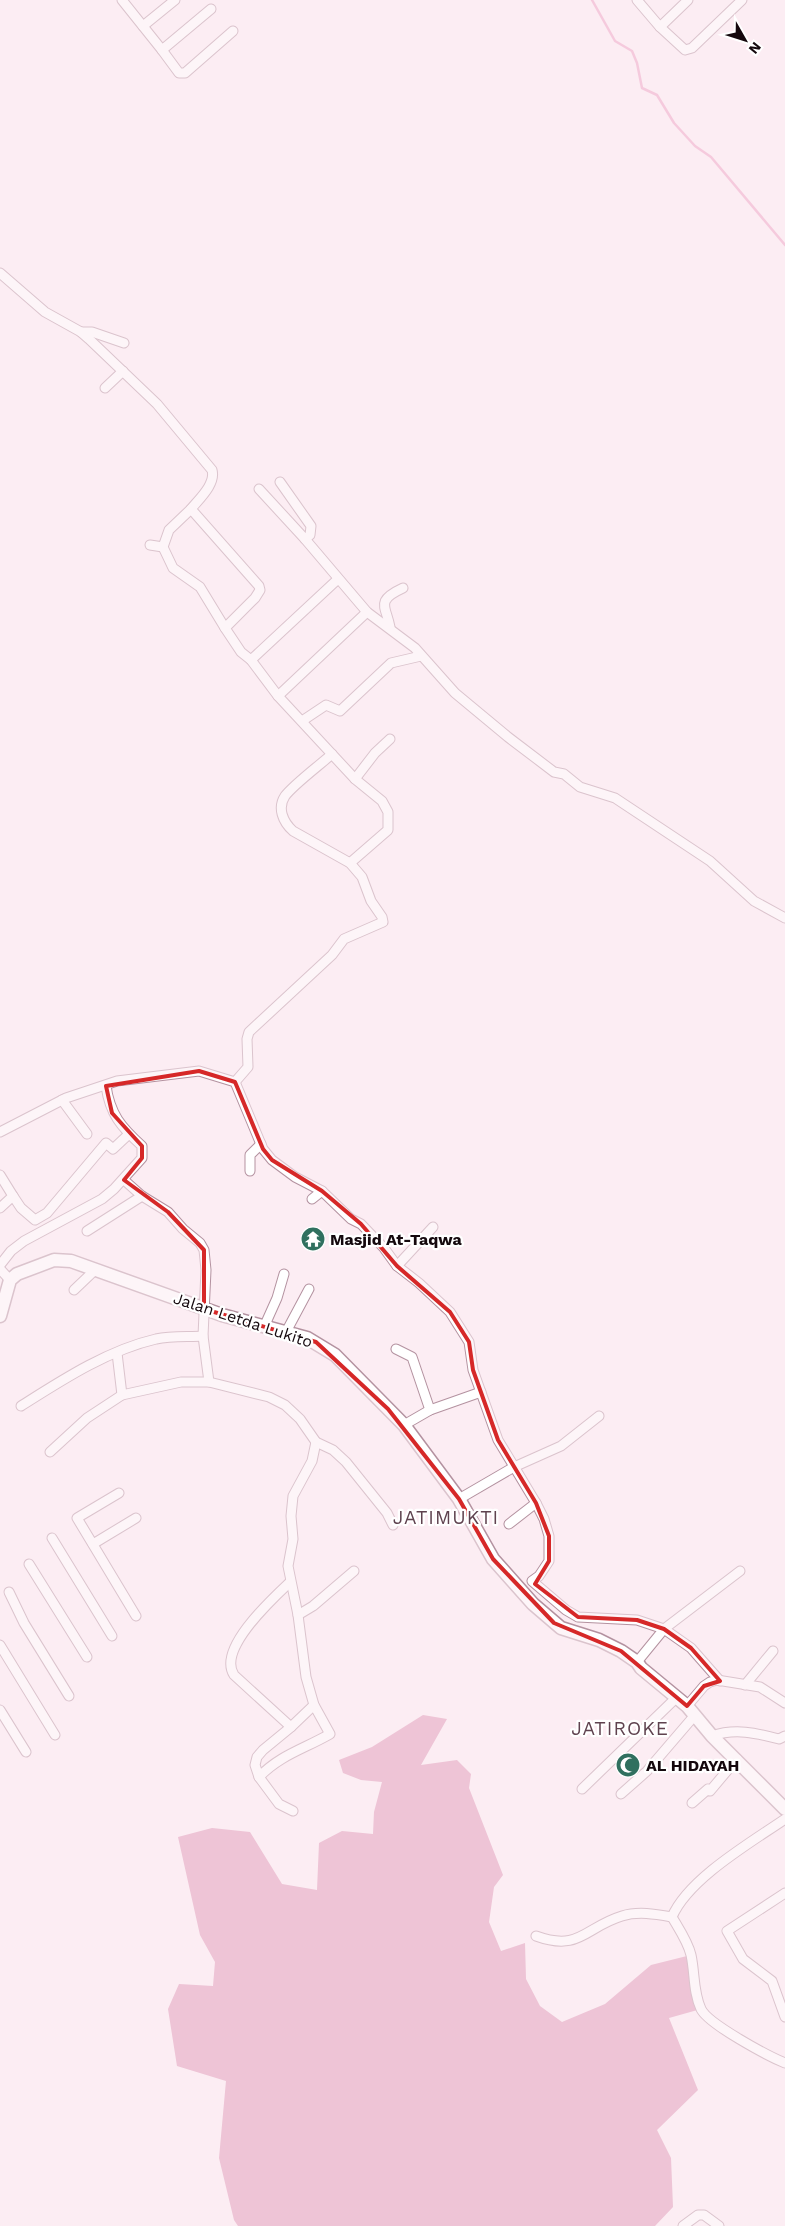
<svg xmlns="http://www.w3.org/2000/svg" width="785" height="2226" font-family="'Work Sans',sans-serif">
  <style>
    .forest { fill: #dd92b3 }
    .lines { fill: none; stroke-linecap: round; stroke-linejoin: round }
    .stream { stroke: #eea1c3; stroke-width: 2.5 }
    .street-casing { stroke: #b492a0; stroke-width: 11 }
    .secondary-casing { stroke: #b492a0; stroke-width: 15 }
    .street { stroke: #fff; stroke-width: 9 }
    .secondary { stroke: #fff; stroke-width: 12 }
    .marked { fill: none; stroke: #d62828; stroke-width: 4; stroke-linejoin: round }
    .labels { text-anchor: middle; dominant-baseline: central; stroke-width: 4.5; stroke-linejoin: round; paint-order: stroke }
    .poi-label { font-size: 16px; font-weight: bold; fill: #14080d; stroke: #fff; text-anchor: start }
    .street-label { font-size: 16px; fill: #14080d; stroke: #fff }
    .quarter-label { font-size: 19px; letter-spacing: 1px; fill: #5f424f; stroke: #fff }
  </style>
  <rect width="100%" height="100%" fill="#fcedf3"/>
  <path class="forest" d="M423 1715 447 1719 421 1765 457 1760 471 1774 469 1788 503 1875 494 1887 489 1922 501 1951 525 1943 526 1979 540 2006 562 2022 605 2004 651 1965 691 1955 701 2009 669 2018 698 2090 657 2130 671 2158 673 2207 655 2226H238L234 2220 219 2158 226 2081 177 2066 168 2009 179 1984 213 1986 215 1962 200 1935 178 1837 212 1828 250 1832 282 1884 317 1890 319 1843 342 1831 373 1834 374 1812 382 1782 361 1780 343 1773 339 1760 372 1747Z"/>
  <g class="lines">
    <path class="stream" d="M592 0 615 41 632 51 637 63 642 88 657 95 674 123 695 146 711 157 785 245"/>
    <defs>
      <g id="street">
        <path d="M122 0 162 50 211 9"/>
        <path d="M637 0 660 27 685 50 692 48 742 0"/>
        <path d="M143 26 175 0"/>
        <path d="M660 27 688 0"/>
        <path d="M162 50 179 73H185L233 31"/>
        <path d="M0 273 45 312 81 332 89 339 157 404 212 470C216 484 199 499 191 509L259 586 260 590 255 598 225 628 241 652 251 660 278 696 355 779 382 801 388 812V830L350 863"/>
        <path d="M81 332H92L124 343"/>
        <path d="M105 388 123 371"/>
        <path d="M280 482 311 526 310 535 305 539"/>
        <path d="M259 489 305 539 367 612 415 648 455 693 508 737 554 772 564 774 580 787 615 798 710 861 754 901 785 918"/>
        <path d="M191 509 169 530 163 547 173 568 200 587 225 628"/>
        <path d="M150 545 163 547"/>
        <path d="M390 627C386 606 375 601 403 588"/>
        <path d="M251 660 338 579"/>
        <path d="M278 696 367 612"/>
        <path d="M302 721 326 705 340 711 391 663 421 656"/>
        <path d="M355 779 375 753 390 739"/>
        <path d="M235 1082 248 1067 247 1039 249 1032 332 955 344 939 383 922 382 917 371 901 362 877 350 863 293 831C283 822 277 808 285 796 293 785 321 764 332 754"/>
        <path d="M62 1100 87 1134"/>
        <path d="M0 1132 66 1098 117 1081 199 1071 235 1082 263 1149 272 1160 295 1177 322 1191 351 1219 361 1224 384 1248 397 1266 419 1283 450 1312 469 1342 473 1370 498 1440 536 1503 544 1519 549 1536V1561L539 1576 532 1581 566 1610 578 1617 637 1620 664 1629 691 1648 720 1681"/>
        <path d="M250 1171V1155L261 1144"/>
        <path d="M0 1175 13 1196 0 1208"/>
        <path d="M124 1180 142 1196 168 1212 183 1229 200 1243 204 1250 206 1270 203 1336 209 1382"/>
        <path d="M13 1196 21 1208 35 1220 47 1213 106 1143 113 1149 129 1134"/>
        <path d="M312 1199 322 1191"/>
        <path d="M87 1231 142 1196"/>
        <path d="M0 1265 11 1251 24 1241 102 1199 114 1189 142 1158V1146C121 1127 110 1114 106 1086"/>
        <path d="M397 1266 433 1227"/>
        <path d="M0 1269 10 1280"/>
        <path d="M74 1290 96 1269"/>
        <path d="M264 1327 277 1298 284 1274"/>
        <path d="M286 1332 309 1289"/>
        <path d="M396 1349 412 1357 430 1410"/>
        <path d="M117 1353 122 1395"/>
        <path d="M21 1406C62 1380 108 1350 156 1339 171 1336 188 1337 203 1336"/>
        <path d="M404 1425 430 1410 481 1392"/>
        <path d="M50 1452 87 1418 122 1395 181 1382H209L269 1397 285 1405 300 1419 316 1442 333 1450 346 1462 387 1513 393 1525"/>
        <path d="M119 1493 77 1518 136 1616"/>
        <path d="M459 1499 514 1467 561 1446 599 1416"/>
        <path d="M509 1524 536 1503"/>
        <path d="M52 1538 112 1636"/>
        <path d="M93 1544 136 1518"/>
        <path d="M29 1564 87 1657"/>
        <path d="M290 1582C272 1599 217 1649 234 1675L291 1727"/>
        <path d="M9 1592 24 1623 69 1696"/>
        <path d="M298 1615 313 1606 354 1571"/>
        <path d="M0 1645 55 1735"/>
        <path d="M637 1662 664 1629 740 1571"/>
        <path d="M745 1685 773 1651"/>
        <path d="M687 1706 704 1686 710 1682 717 1680 760 1687 785 1703"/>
        <path d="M0 1710 26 1752"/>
        <path d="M712 1736C735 1728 756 1733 779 1739L785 1736"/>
        <path d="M259 1777C280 1755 304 1749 330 1734L314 1705 306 1677 298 1615 288 1566 293 1539 291 1516 293 1496 312 1461 316 1442"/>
        <path d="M582 1789 677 1697"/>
        <path d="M621 1794 647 1771 695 1715"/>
        <path d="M692 1803 708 1789 710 1791 737 1759"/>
        <path d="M293 1811 279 1804 259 1777 255 1765 257 1757 263 1750 291 1727 314 1705"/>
        <path d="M785 1893 727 1931 743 1959 772 1981 785 2017"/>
        <path d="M672 1917C679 1929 688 1942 691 1955 695 1973 693 1992 701 2009 708 2024 768 2056 785 2063"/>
        <path d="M536 1936C580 1952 585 1927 622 1916 638 1911 655 1914 672 1917 688 1879 750 1843 785 1819"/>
        <path d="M683 2226 698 2215H704L719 2226"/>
      </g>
      <path id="secondary" d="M0 1316 10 1280 17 1274 54 1260 71 1261 222 1315 307 1338 335 1355 404 1425 459 1499 493 1559 533 1604 561 1628 599 1640 621 1651 637 1662 641 1668 687 1706 712 1736 785 1809"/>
    </defs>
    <use href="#street" class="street-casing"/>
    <use href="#secondary" class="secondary-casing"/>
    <use href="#street" class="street"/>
    <use href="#secondary" class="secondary"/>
  </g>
  <path d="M0 0H785V2226H0ZM199 1071 235 1082 263 1149 272 1160 322 1191 361 1224 397 1266 450 1312 469 1342 473 1370 498 1440 536 1503 549 1536V1561L535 1584 578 1617 637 1620 664 1629 691 1648 720 1681 704 1686 687 1706 621 1651 554 1623 493 1559 459 1499 388 1409 316 1342 204 1309V1250L168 1212 124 1180 142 1158V1146L112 1113 106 1086Z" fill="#fcedf3" fill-opacity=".55" fill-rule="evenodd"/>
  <path class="marked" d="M199 1071 235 1082 263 1149 272 1160 322 1191 361 1224 397 1266 450 1312 469 1342 473 1370 498 1440 536 1503 549 1536V1561L535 1584 578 1617 637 1620 664 1629 691 1648 720 1681 704 1686 687 1706 621 1651 554 1623 493 1559 459 1499 388 1409 316 1342 204 1309V1250L168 1212 124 1180 142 1158V1146L112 1113 106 1086Z"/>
  <defs>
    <symbol id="temple-disc" viewBox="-11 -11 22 22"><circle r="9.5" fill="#30705f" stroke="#fff"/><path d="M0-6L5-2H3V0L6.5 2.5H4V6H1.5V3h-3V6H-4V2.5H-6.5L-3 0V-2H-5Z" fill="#fff"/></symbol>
    <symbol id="mosque-disc" viewBox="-11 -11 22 22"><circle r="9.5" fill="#30705f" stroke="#fff"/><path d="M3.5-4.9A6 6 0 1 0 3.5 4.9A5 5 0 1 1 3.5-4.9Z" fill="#fff"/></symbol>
  </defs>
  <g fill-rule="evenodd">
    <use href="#temple-disc" x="299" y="1225" width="28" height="28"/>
    <use href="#mosque-disc" x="614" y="1751" width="28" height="28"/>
  </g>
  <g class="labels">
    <g class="poi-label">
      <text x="330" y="1239">Masjid At-Taqwa</text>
      <text x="646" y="1765">AL HIDAYAH</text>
    </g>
    <g class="street-label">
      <text transform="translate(243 1320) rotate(18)">Jalan Letda Lukito</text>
    </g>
    <g class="quarter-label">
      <text x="446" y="1517">JATIMUKTI</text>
      <text x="620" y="1728">JATIROKE</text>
    </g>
  </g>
  <g transform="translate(745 40) rotate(129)" stroke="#ffffff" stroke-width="4" paint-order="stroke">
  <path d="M0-4L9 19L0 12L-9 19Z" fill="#14080d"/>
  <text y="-8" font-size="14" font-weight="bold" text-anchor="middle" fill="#14080d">N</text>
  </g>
</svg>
